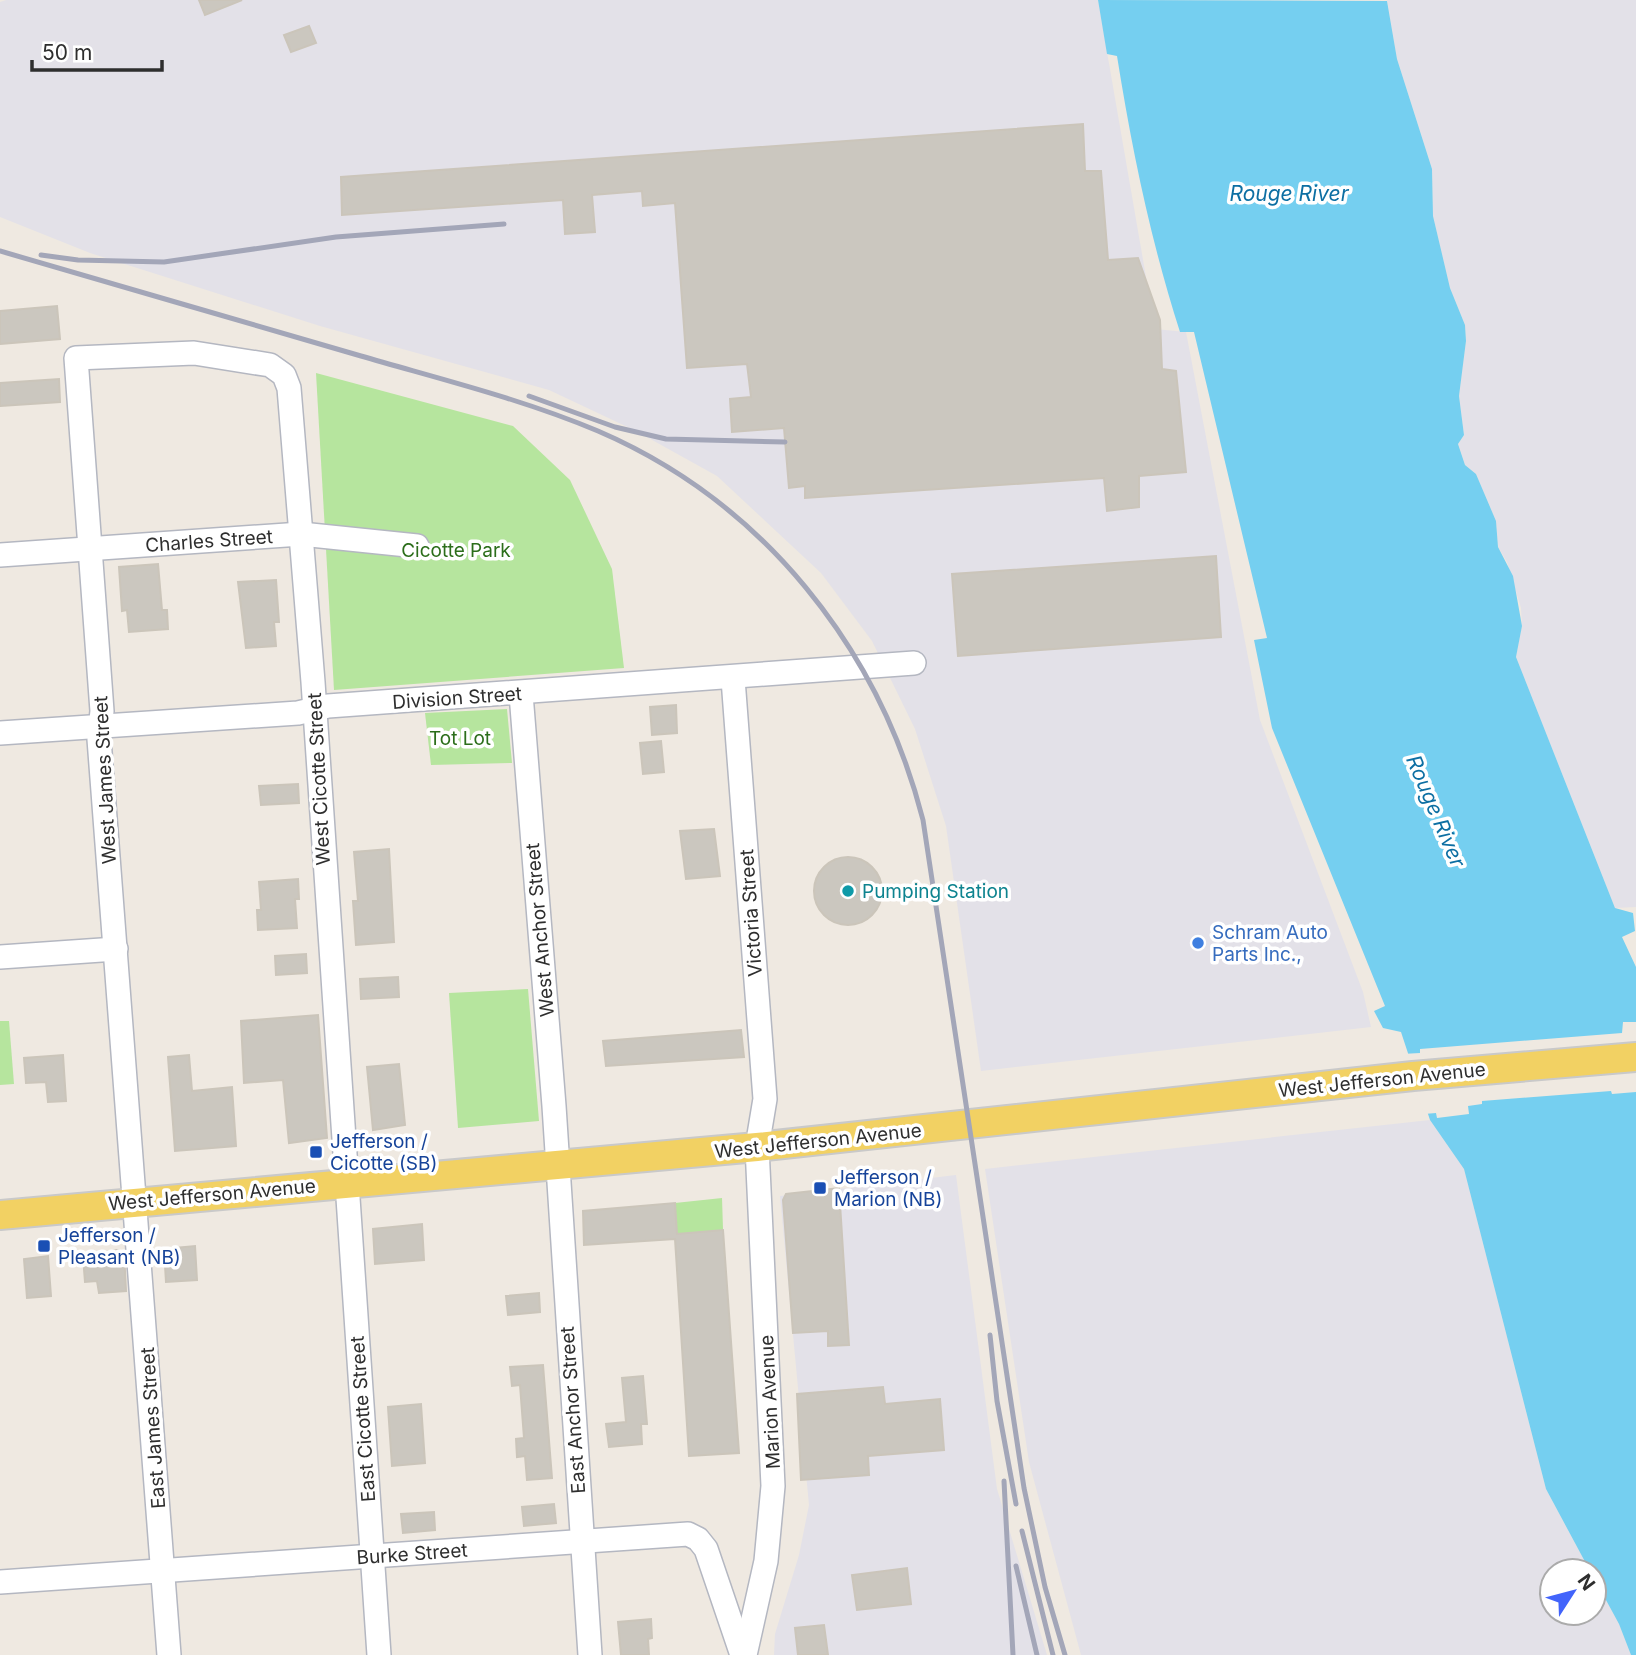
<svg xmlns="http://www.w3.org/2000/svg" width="1636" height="1655" font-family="Inter,sans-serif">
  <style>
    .industrial { fill: #e3e1e8 }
    .green { fill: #b6e59e }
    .water { fill: #75cff0 }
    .pier { fill: #efe9e1 }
    .building { fill: #cbc7bf; stroke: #cbc5ba; stroke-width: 2 }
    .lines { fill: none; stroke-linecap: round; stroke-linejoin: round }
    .minor-casing { stroke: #b4b7c1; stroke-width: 26 }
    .major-casing { stroke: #c9c9c9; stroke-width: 32 }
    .minor { stroke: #fff; stroke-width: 23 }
    .major { stroke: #f2d163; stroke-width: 28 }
    .rail { stroke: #a3a6b8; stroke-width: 5 }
    .culture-dot { fill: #0f9aa8; stroke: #fff; stroke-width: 2.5 }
    .shop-dot { fill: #3f7fe0; stroke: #fff; stroke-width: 2.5 }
    .transit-dot { fill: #1a4fb4; stroke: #fff; stroke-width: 2.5 }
    .labels { text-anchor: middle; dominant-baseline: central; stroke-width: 7; stroke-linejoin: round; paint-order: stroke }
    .street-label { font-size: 19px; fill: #2e2e2e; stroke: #fff }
    .park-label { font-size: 19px; fill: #2c6e1b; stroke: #fff }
    .culture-label { font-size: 19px; fill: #0d838f; stroke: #fff; text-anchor: start }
    .shop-label { font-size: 19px; fill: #366cbe; stroke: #fff; text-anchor: start }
    .transit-label { font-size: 19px; fill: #164399; stroke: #fff; text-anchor: start }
    .water-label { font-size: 21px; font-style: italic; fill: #0d6fa3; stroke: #fff }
  </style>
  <rect width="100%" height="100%" fill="#efe9e1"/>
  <g class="industrial">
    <path d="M6 0H1098L1155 329 1186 332 1260 720 1363 992 1371 1027 981 1071 946 826 915 729 872 641 821 573 717 476 636 431 549 390 320 326 90 253 0 217V2Z"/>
    <path d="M1387 0H1636V907L1615 908 1516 657 1522 626 1521 608 1507 562 1498 547 1496 521 1476 474 1465 465 1458 444 1464 435 1459 396 1466 341 1465 325 1450 288 1442 254 1433 216 1432 169 1397 59Z"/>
    <path d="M1430 1120 1464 1169 1546 1489 1590 1571H1552V1613H1594V1578L1619 1624 1631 1655H1081L1029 1462 985 1169Z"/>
    <path d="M956 1175 997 1489 1047 1655H774L775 1634 799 1555 809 1505 780 1196Z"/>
  </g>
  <g class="green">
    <path d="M316 373 513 426 570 480 612 569 624 668 334 690Z"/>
    <path d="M507 709 512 763 431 765 425 713Z"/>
    <path d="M528 989 539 1121 458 1128 449 993Z"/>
    <path d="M0 1021H9L14 1084 0 1085Z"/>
    <path d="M722 1198 723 1230 677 1234 675 1203Z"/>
  </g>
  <path class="water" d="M1098 0 1387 1 1397 59 1432 169 1433 216 1442 254 1450 288 1465 325 1466 341 1459 396 1464 435 1458 444 1465 465 1476 474 1496 521 1498 547 1513 576 1522 626 1516 657 1615 908 1633 913 1635 931 1622 937 1636 967V1655H1631L1619 1624 1594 1578V1571H1590L1546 1489 1464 1169 1430 1120 1401 1032 1383 1028 1374 1011 1385 1006 1272 728 1254 640 1267 638 1194 332H1180C1151 242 1132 150 1117 56L1107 54Z"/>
  <path class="pier" d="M1623 1022H1636V1092L1612 1094 1611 1091 1482 1101V1104L1468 1106 1469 1114 1437 1118 1436 1113 1424 1114 1402 1054 1420 1053V1049L1622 1033Z"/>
  <g class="building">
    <path d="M199 0H242L205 15Z"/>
    <path d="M309 26 316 43 291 52 284 35Z"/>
    <path d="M1083 124 1085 171H1101L1108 260 1138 258 1160 320 1162 369 1176 371 1186 472 1139 476V507L1107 511 1104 478 805 498V486L789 488 784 428 732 432 730 399 751 397 747 364 687 368 675 203 643 206 642 191 592 195 595 232 565 234 563 200 342 215 341 177Z"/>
    <path d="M57 306 60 339 0 344V311Z"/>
    <path d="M59 379 60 402 0 406V383Z"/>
    <path d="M1216 556 1221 637 958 656 952 574Z"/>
    <path d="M158 564 162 610H167L168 629 129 632 127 610 122 611 119 567Z"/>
    <path d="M276 580 279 622H274L276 646 246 648 238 582Z"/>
    <path d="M676 705 677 733 652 735 650 707Z"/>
    <path d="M661 741 664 772 643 774 640 743Z"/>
    <path d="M298 784 299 803 261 805 259 786Z"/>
    <path d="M714 829 720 876 686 879 680 831Z"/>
    <path d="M389 849 394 942 356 945 353 901H358L354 852Z"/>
    <circle cx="848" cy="891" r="34"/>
    <path d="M298 879 299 899H295L297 928 258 930 257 910H261L259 882Z"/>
    <path d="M306 954 307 973 276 975 275 956Z"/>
    <path d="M398 977 399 997 361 999 360 979Z"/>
    <path d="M318 1015 327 1138 289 1143 283 1080 244 1083 241 1021Z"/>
    <path d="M741 1030 744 1057 606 1066 603 1041Z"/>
    <path d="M63 1055 66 1101 48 1102 46 1082 26 1083 24 1058Z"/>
    <path d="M189 1055 192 1091 232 1087 236 1146 175 1151 168 1057Z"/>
    <path d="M399 1064 405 1125 373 1130 367 1067Z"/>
    <path d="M839 1188 849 1345 828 1346V1331L793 1333 783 1200 786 1194Z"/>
    <path d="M675 1203 677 1234 723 1230 739 1453 689 1456 675 1239 584 1245 583 1211Z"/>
    <path d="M422 1224 424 1260 375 1264 373 1229Z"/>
    <path d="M195 1246 197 1280 166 1282 164 1249Z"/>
    <path d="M117 1250 124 1252 126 1291 99 1293 97 1281 85 1282 83 1256Z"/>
    <path d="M48 1256 51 1296 27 1298 24 1259Z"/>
    <path d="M539 1293 540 1312 508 1315 506 1296Z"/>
    <path d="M543 1365 552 1478 527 1480 525 1456 517 1457 516 1439 524 1438 520 1385 512 1386 510 1367Z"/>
    <path d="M643 1376 647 1424H641L642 1444 609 1447 606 1424 626 1422 622 1378Z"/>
    <path d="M883 1387 885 1404 940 1399 944 1450 868 1456 869 1475 801 1480 797 1394Z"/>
    <path d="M421 1404 425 1463 392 1466 388 1407Z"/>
    <path d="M554 1504 556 1523 524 1526 522 1507Z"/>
    <path d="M434 1512 435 1530 403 1533 401 1514Z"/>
    <path d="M907 1568 911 1604 857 1610 852 1575Z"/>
    <path d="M651 1619 652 1638 648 1639 649 1655H621L618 1622Z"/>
    <path d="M824 1625 828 1655H798L795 1628Z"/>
  </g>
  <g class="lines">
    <defs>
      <g id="minor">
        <path d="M0 555 301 534 417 546"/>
        <path d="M733 679 765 1099 757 1147 773 1486 766 1561 745 1655"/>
        <path d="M521 694 554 1106 590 1655"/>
        <path d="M0 733 298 713 328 706 914 663"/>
        <path d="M0 957 116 949"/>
        <path d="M0 1582 688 1534 698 1539 706 1549 742 1655"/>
        <path d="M169 1655 99 739 102 711 76 358 194 353 270 365 284 375 289 388 313 682 379 1655"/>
      </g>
      <path id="major" d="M0 1215 757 1147 1413 1076 1636 1057"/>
    </defs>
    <use href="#minor" class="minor-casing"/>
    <use href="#major" class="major-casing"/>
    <use href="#minor" class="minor"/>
    <use href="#major" class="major"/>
    <g class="rail">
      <path d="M0 251C120 286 241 321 361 356 440 379 522 399 598 431 763 502 879 648 923 820L1024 1488 1045 1587 1065 1655"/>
      <path d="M41 255 78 260 164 262 336 237 504 224"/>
      <path d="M529 396 615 427 666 439 785 442"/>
      <path d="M990 1335 997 1401 1016 1504"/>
      <path d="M1004 1481 1013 1655"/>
      <path d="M1022 1531 1053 1655"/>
      <path d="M1016 1566 1037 1655"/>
    </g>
  </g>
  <circle class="culture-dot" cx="848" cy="891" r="7"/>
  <circle class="shop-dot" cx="1198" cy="943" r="7"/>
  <g class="transit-dot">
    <rect x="309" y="1145" width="14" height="14" rx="3.5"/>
    <rect x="813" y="1181" width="14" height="14" rx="3.5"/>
    <rect x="37" y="1239" width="14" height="14" rx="3.5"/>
  </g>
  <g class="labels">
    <g class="street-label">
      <text transform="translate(209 541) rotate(-4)">Charles Street</text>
      <text transform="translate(457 698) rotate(-4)">Division Street</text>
      <text transform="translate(319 779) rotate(-93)">West Cicotte Street</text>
      <text transform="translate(105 780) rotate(-93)">West James Street</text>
      <text transform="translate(751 913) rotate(-94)">Victoria Street</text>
      <text transform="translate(540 930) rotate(-95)">West Anchor Street</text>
      <text transform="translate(1382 1080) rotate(-6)">West Jefferson Avenue</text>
      <text transform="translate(818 1141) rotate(-6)">West Jefferson Avenue</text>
      <text transform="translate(212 1195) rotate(-5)">West Jefferson Avenue</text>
      <text transform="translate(770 1402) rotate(-93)">Marion Avenue</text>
      <text transform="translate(573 1410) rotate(-94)">East Anchor Street</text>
      <text transform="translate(363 1419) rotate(-94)">East Cicotte Street</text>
      <text transform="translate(153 1428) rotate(-94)">East James Street</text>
      <text transform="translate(412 1554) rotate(-4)">Burke Street</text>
    </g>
    <g class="park-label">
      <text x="456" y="550">Cicotte Park</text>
      <text x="460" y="738">Tot Lot</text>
    </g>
    <g class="culture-label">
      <text x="862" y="891">Pumping Station</text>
    </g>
    <g class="shop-label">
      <text x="1212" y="932">Schram Auto<tspan x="1212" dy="22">Parts Inc.,</tspan></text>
    </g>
    <g class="transit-label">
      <text x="330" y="1141">Jefferson /<tspan x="330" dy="22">Cicotte (SB)</tspan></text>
      <text x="834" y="1177">Jefferson /<tspan x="834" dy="22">Marion (NB)</tspan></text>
      <text x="58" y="1235">Jefferson /<tspan x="58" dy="22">Pleasant (NB)</tspan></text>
    </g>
    <g class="water-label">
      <text x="1289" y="193">Rouge River</text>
      <text transform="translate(1436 811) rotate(67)">Rouge River</text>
    </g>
  </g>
  <g transform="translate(1573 1592) rotate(54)"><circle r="33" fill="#ffffff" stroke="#ababab" stroke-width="2"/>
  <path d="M0-5L12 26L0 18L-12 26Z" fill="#4264fb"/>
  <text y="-10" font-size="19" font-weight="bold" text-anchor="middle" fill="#2e2e2e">N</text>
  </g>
  <path d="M32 60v10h130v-10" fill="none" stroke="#2e2e2e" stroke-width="3.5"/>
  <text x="42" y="60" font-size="21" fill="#2e2e2e" stroke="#ffffff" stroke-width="5" paint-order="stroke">50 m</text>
</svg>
